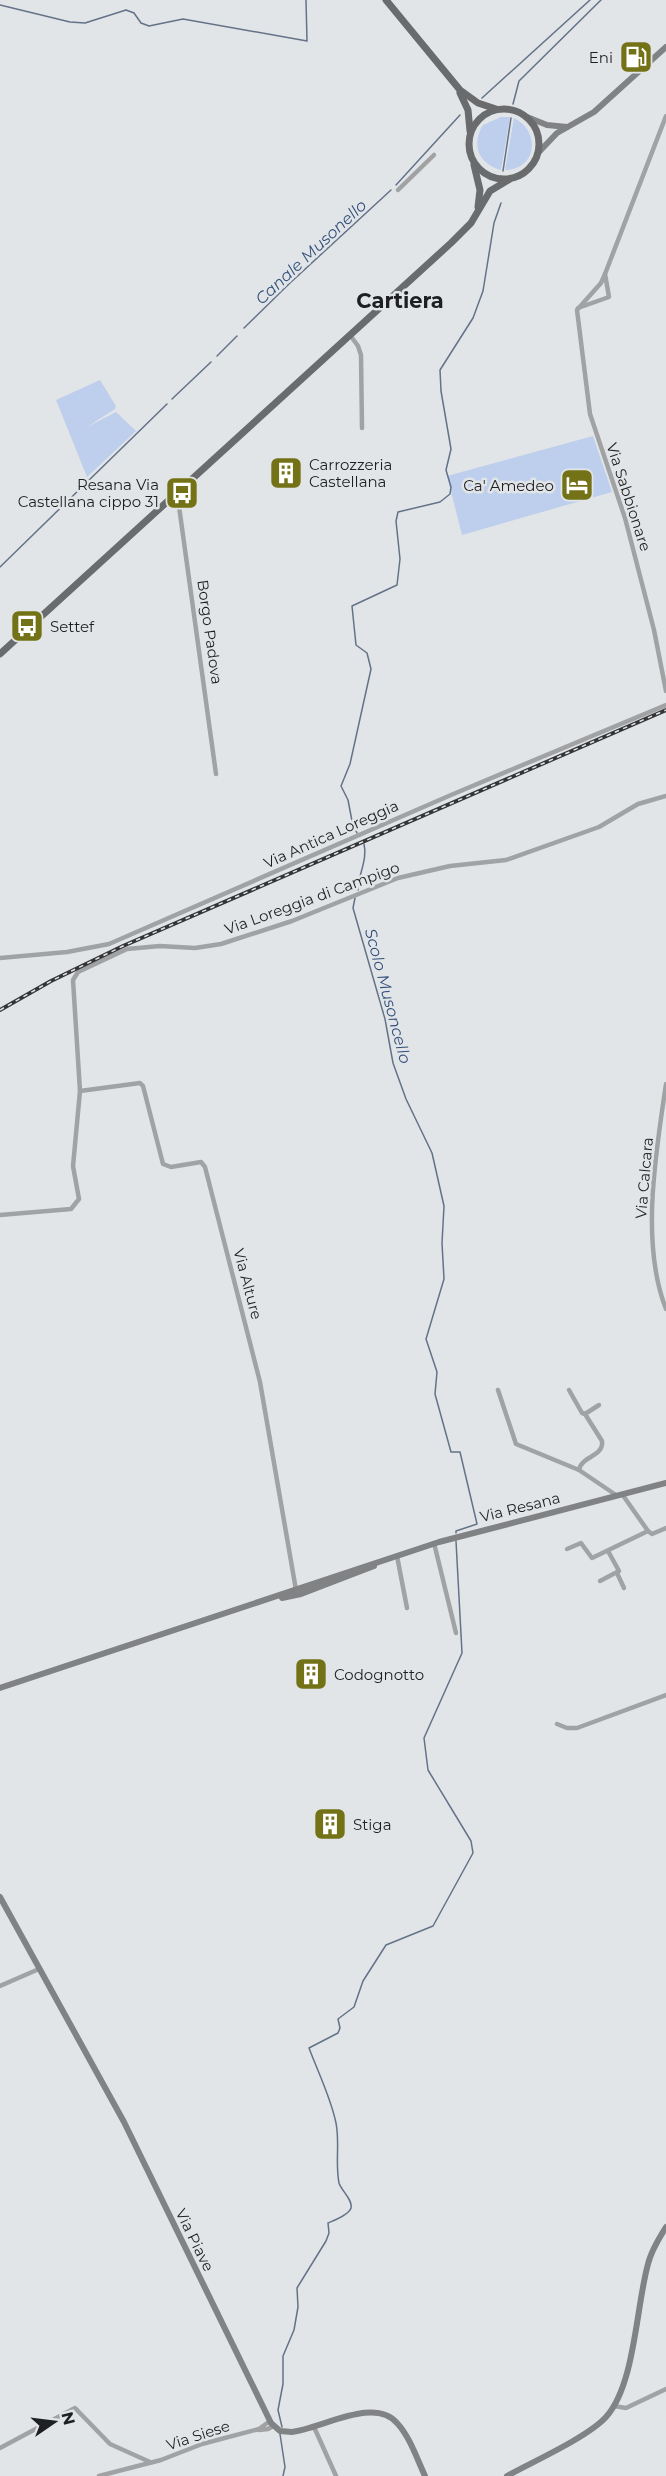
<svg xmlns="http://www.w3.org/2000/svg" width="666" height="2476" font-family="Montserrat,sans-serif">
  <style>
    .green { fill: #bdcfec }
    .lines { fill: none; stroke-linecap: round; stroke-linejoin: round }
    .stream { stroke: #647288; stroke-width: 1.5 }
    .street { stroke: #a1a2a3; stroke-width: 4.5 }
    .secondary { stroke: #808284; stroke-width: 6 }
    .primary { stroke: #696b6d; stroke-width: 7 }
    .rail-casing { stroke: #343536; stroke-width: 4 }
    .rail { stroke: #e2e5e8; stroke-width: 1.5; stroke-dasharray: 4.5; stroke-linecap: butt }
    .labels { text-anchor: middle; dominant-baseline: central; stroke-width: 5; stroke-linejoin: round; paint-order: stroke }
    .poi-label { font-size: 15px; fill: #1e1f20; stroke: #e2e5e8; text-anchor: start }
    .street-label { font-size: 15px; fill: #1e1f20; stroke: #e2e5e8 }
    .water-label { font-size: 16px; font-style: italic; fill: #34507c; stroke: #e2e5e8 }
    .district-label { font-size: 21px; font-weight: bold; fill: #1e1f20; stroke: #e2e5e8 }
  </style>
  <rect width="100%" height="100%" fill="#e2e5e8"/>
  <g class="green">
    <path d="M501 117H510L501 170C478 164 471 144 483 125Z"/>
    <path d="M514 118C541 131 537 170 505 170Z"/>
    <path d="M100 380 116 406 115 409 87 427 116 412 136 431 87 477 56 400Z"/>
    <path d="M593 436 612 492 462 535 447 476Z"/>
  </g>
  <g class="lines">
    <g class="stream">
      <path d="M0 5 70 22 85 23 126 10 134 13 141 23 149 26 183 19 307 41 306 0"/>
      <path d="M482 98 590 0"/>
      <path d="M513 104 519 81 601 0"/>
      <path d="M503 171 511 118"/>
      <path d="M396 185 460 115"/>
      <path d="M244 328 290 283 391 190"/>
      <path d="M217 356 237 336"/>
      <path d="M172 399 211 362"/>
      <path d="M0 567 167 404"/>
      <path d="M357 833 352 821 348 800 341 786 350 764 371 669 367 653 356 645 352 606 397 585 400 559 396 521 398 512 440 502 450 494 451 487 446 470 451 449 441 391 440 370 473 318 483 291 494 223 501 203"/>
      <path d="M358 890C358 875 368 859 364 844"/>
      <path d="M355 898 353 908 385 1019 393 1063 406 1099 432 1153 444 1206 442 1243 444 1279 426 1339 437 1372 435 1394 451 1452H460L477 1524 456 1531V1533"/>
      <path d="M282 2427 278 2410 283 2384V2356L294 2330 298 2307 297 2288 326 2241 329 2233 328 2223C335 2220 349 2215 351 2208 353 2200 341 2190 339 2183 335 2163 340 2143 336 2123 331 2098 318 2072 309 2048L338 2033 340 2028 338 2019 354 2007 363 1981 386 1945 433 1926 473 1853 471 1841 428 1770 424 1738 462 1653 456 1541"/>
      <path d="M280 2434 285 2467 283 2476"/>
    </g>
    <g class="street">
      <path d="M666 116 605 274 601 283 577 310 590 414 625 518 654 630 666 691"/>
      <path d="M398 190 434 155"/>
      <path d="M578 308 609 297 605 274"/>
      <path d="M350 335 358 346 361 355 362 428"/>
      <path d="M175 495 178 499 216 774"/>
      <path d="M0 958 67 952 109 944 451 795 666 705"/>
      <path d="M666 1084C656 1152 640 1243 666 1309"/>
      <path d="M80 1091 140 1083 143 1086 163 1164 171 1167 201 1162 205 1167 260 1382 296 1590"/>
      <path d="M0 1215 71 1209 79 1199 73 1166 80 1091 73 980 78 972 127 949 160 946 195 948 221 944 292 921 398 878 450 866 506 860 599 827 638 804 666 796"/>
      <path d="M498 1390 516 1444 579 1470"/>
      <path d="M569 1390 582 1413 585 1414 599 1405"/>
      <path d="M585 1414 602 1441C604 1457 581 1456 579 1470L616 1495"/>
      <path d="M622 1494 648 1531 652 1534 666 1528"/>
      <path d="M434 1543 456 1633"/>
      <path d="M567 1549 581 1543 592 1558 648 1531"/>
      <path d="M397 1556 407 1608"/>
      <path d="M617 1573 624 1588"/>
      <path d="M600 1581 619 1571 608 1551"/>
      <path d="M557 1724 567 1728H577L666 1695"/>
      <path d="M0 1986 39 1969"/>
      <path d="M614 2406 626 2408 666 2389"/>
      <path d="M314 2427 336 2476"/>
      <path d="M259 2430 268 2429 273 2426"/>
      <path d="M0 2448 75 2408 110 2444 150 2462"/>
      <path d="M99 2476 161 2460 202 2444 259 2429 270 2421"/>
    </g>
    <g class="secondary">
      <path d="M527 117 547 125 567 127"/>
      <path d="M538 153 557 133 594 112 666 47"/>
      <path d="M282 1598 301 1594 374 1566"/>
      <path d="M0 1688 439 1542 666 1483"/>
      <path d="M0 1897 124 2122 271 2423 280 2431 292 2432C321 2429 374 2396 397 2423 410 2437 417 2459 425 2476"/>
      <path d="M507 2476C532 2462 588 2437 606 2417 635 2385 636 2307 648 2264 651 2251 659 2238 666 2227"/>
    </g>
    <g class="primary">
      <path d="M386 0 460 90 478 103 496 109"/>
      <path d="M460 93 468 110 470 131"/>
      <circle cx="504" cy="144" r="35"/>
      <path d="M474 165 480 190 478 207"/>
      <path d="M0 654 451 243 471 223 490 191 510 179"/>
    </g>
    <defs>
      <path id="rail" d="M0 1010 51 981 123 946 666 710"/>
    </defs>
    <use href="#rail" class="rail-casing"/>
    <use href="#rail" class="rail"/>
  </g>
  <defs>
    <symbol id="fuel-square" viewBox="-11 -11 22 22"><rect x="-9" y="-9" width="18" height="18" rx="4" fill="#747216" stroke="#e2e5e8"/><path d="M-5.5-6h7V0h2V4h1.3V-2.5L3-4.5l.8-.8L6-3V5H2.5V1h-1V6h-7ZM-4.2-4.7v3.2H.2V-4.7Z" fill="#fff"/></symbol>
    <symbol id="building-square" viewBox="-11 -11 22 22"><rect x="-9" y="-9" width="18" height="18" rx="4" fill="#747216" stroke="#e2e5e8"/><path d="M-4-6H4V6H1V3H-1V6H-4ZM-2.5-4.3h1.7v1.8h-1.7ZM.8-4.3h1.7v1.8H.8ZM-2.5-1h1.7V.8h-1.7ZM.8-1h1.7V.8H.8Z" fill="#fff"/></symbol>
    <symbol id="hotel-square" viewBox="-11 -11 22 22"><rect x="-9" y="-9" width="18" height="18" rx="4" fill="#747216" stroke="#e2e5e8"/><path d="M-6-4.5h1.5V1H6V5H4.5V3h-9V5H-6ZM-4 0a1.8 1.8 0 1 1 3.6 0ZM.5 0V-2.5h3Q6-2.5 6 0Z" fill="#fff"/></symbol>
    <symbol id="bus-square" viewBox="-11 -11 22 22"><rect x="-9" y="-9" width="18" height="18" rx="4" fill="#747216" stroke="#e2e5e8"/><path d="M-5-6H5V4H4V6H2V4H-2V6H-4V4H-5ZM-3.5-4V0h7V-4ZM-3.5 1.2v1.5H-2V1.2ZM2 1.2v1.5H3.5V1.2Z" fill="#fff"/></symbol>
  </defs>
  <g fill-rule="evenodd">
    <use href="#fuel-square" x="617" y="38" width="38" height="38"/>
    <use href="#building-square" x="267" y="454" width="38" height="38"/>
    <use href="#hotel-square" x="558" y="466" width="38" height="38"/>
    <use href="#bus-square" x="163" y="474" width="38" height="38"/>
    <use href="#bus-square" x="8" y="607" width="38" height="38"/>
    <use href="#building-square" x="292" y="1655" width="38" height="38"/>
    <use href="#building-square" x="311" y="1805" width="38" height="38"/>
  </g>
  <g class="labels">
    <g class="poi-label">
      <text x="613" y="57" text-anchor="end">Eni</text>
      <text x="309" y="464">Carrozzeria<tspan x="309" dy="17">Castellana</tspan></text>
      <text x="159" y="484" text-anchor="end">Resana Via<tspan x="159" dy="17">Castellana cippo 31</tspan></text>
      <text x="554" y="485" text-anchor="end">Ca' Amedeo</text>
      <text x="50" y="626">Settef</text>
      <text x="334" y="1674">Codognotto</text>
      <text x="353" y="1824">Stiga</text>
    </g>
    <g class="street-label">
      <text transform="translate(629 497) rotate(72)">Via Sabbionare</text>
      <text transform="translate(210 632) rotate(82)">Borgo Padova</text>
      <text transform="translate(331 834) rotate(-24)">Via Antica Loreggia</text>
      <text transform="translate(312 898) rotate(-20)">Via Loreggia di Campigo</text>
      <text transform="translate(644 1178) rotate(-85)">Via Calcara</text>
      <text transform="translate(248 1284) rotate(75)">Via Alture</text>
      <text transform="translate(520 1507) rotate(-14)">Via Resana</text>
      <text transform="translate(195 2240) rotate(64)">Via Piave</text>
      <text transform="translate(198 2435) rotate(-18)">Via Siese</text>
    </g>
    <g class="water-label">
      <text transform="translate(311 252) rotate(-43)">Canale Musonello</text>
      <text transform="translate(388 996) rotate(75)">Scolo Musoncello</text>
    </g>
    <g class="district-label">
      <text x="400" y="300">Cartiera</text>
    </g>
  </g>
  <g transform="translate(54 2422) rotate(76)" stroke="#e2e5e8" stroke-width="4.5" paint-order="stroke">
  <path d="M0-4.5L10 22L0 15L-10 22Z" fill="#1e1f20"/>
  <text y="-9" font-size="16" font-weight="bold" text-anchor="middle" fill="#1e1f20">N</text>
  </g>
</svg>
